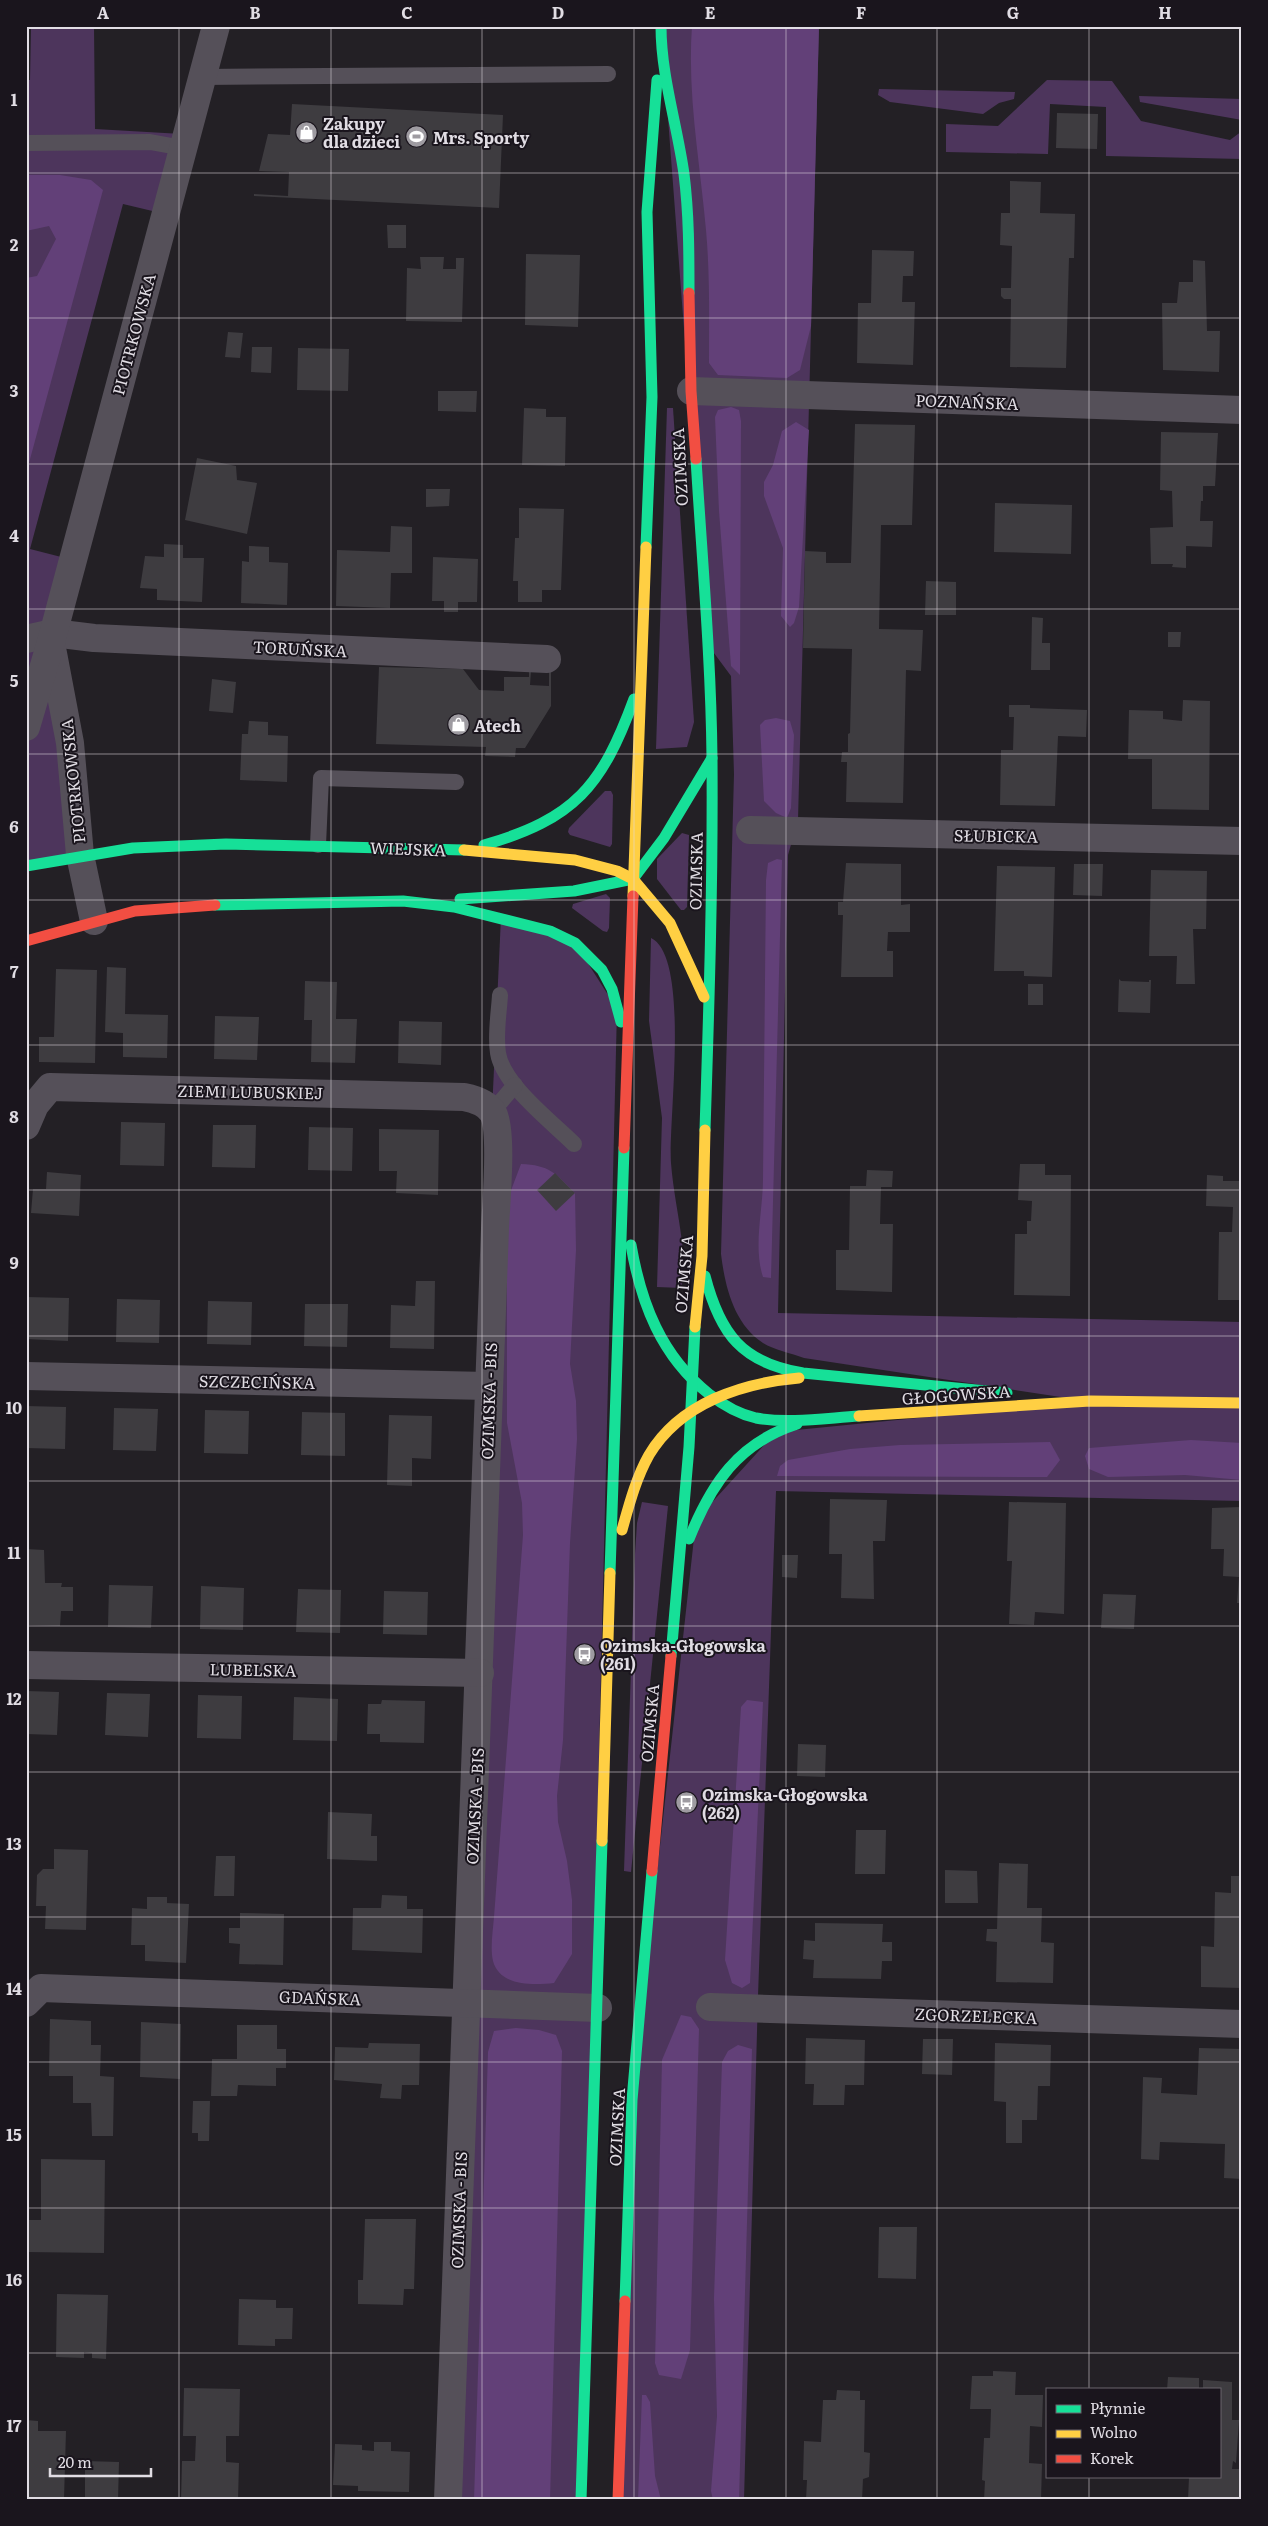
<svg xmlns="http://www.w3.org/2000/svg" width="1268" height="2526" font-family="Literata,serif">
  <style>
    .green { fill: #4d355c }
    .forest { fill: #624078 }
    .building { fill: #3e3c40 }
    .lines { fill: none; stroke-linecap: round; stroke-linejoin: round }
    .lane { stroke: #555059; stroke-width: 16 }
    .street { stroke: #555059; stroke-width: 28 }
    .fast { stroke: #16e098; stroke-width: 11 }
    .slow { stroke: #ffcf43; stroke-width: 11 }
    .jam { stroke: #f24e42; stroke-width: 11 }
    .grid { fill: none; stroke: #e1dde4; stroke-width: 1; stroke-opacity: 0.55 }
    .labels { text-anchor: middle; dominant-baseline: central; stroke-width: 4; stroke-linejoin: round; paint-order: stroke }
    .poi-label { font-size: 16px; font-weight: bold; fill: #e1dde4; stroke: #1a151d; text-anchor: start }
    .street-label { font-size: 16px; fill: #e1dde4; stroke: #1a151d }
    .neatline { fill: none; stroke: #e1dde4; stroke-width: 2 }
    .grid-label { font-size: 16px; text-anchor: middle; font-weight: bold; fill: #e1dde4 }
  </style>
  <rect width="100%" height="100%" fill="#232025"/>
  <g class="green">
    <path d="M31 26H94L95 129 182 134 165 214 123 204 30 549 73 560 53 633 80 855 26 866V80H30Z"/>
    <path d="M661 26H819L798 820 788 855 778 1313 1242 1322V1501L776 1491 758 1996 744 2500H618L632 2100 696 1520 776 1432 1087 1401 804 1358C791 1353 774 1350 763 1343 734 1324 725 1287 721 1254L734 774 731 676 708 645Z"/>
    <path d="M1047 80 1112 81 1141 121 1230 140 1242 131V159L1106 156V107L1050 104 1048 154 946 152V124L998 126Z"/>
    <path d="M879 89 1015 92 1014 99 999 103 983 114 890 102 878 95Z"/>
    <path d="M1139 96 1242 99V120L1140 102Z"/>
    <path d="M667 408H673L694 722 687 747 656 749Z"/>
    <path d="M605 791H611L613 795 612 844 610 847 570 835 568 832 569 828Z"/>
    <path d="M682 833 689 835 687 907 684 910H681L657 879V859Z"/>
    <path d="M606 894 610 898 609 928 607 932 603 931 572 908 573 904Z"/>
    <path d="M501 917 575 943 617 1009 581 2500H448L492 1112Z"/>
    <path d="M651 938C691 957 668 1121 671 1163 673 1190 679 1216 682 1242 684 1257 682 1273 682 1288L657 1287 662 1118 649 1021Z"/>
    <path d="M642 1502 668 1506 631 1872 624 1871 635 1554 637 1523Z"/>
  </g>
  <g class="forest">
    <path d="M692 26H819L811 326 800 370 787 378 718 375 709 363C709 319 710 274 706 230 700 162 687 95 692 26Z"/>
    <path d="M26 175H60L91 180 103 190 26 474V278L37 276 56 239 49 226 26 231Z"/>
    <path d="M731 407 739 410 741 421 740 675 731 666 719 511 715 417 718 410Z"/>
    <path d="M796 422 809 430 799 607 794 623 790 627 781 616 783 548 764 496V482L773 465 782 431Z"/>
    <path d="M776 718 790 721 794 735 791 808 787 818 776 813 764 801 760 725 765 720Z"/>
    <path d="M777 859 782 860 771 1278 763 1277C753 1247 763 1211 763 1179 764 1080 765 980 766 880L768 863Z"/>
    <path d="M521 1164C549 1165 556 1173 575 1193L576 1250 570 1364 576 1401 577 1439 570 1543 563 1740 557 1796 558 1822 567 1861 572 1900V1954L554 1983C534 1985 500 1987 493 1961 490 1948 493 1930 494 1917L523 1535 522 1503 507 1423V1201Z"/>
    <path d="M1191 1440 1242 1443V1480L1185 1475 1108 1477 1089 1469 1085 1456 1089 1448Z"/>
    <path d="M1050 1442 1060 1460 1047 1477 777 1476 780 1466 788 1460 850 1449 900 1445Z"/>
    <path d="M747 1700 763 1702 750 1983 742 1988 732 1983 725 1960 741 1707Z"/>
    <path d="M681 2015 691 2017 699 2029 690 2350 681 2379 659 2375 655 2363 662 2060Z"/>
    <path d="M516 2028 539 2030 556 2035 562 2051 550 2500H474L488 2052 494 2031Z"/>
    <path d="M738 2045 752 2049 739 2500H713L711 2491 717 2416 714 2298 722 2062 728 2051Z"/>
    <path d="M642 2395H646L650 2402 655 2476 661 2500H638Z"/>
  </g>
  <g class="building">
    <path d="M292 104 503 115 499 208 254 196V194L288 196 289 172 259 171 268 134 290 135Z"/>
    <path d="M1057 113 1098 114 1097 149 1056 148Z"/>
    <path d="M1010 181 1041 182 1040 213 1075 214 1074 258H1069L1066 368 1010 367 1011 299H1004L1001 296V288H1011L1012 246 1000 245 1001 213H1010Z"/>
    <path d="M387 225H406V248H388Z"/>
    <path d="M872 250 914 251 913 276H903L902 302H915L913 365 857 363 858 303H871Z"/>
    <path d="M526 254 580 255 578 327 525 325Z"/>
    <path d="M420 257H444L443 269H456V258H464L462 322 406 321 407 268 421 269Z"/>
    <path d="M1193 260 1205 261 1207 331H1220L1219 372 1163 370 1162 303H1177L1179 282H1193Z"/>
    <path d="M228 332 243 333 240 358 225 357Z"/>
    <path d="M252 347H272L271 373 251 372Z"/>
    <path d="M298 348 349 349 348 391 297 390Z"/>
    <path d="M438 391H477L476 412 438 411Z"/>
    <path d="M524 408 546 409V417H566L565 466 522 465Z"/>
    <path d="M855 424 915 425 912 525H881L879 629 923 630 921 671 906 670 903 803 846 802 847 762H841L842 752H848V734L850 733 852 649 803 648 805 551 826 552V563H851Z"/>
    <path d="M1161 432 1218 433 1215 486H1203V501H1201L1200 521H1213L1212 547 1186 546V568L1172 567 1173 564H1151L1150 528 1173 527 1172 491 1160 490Z"/>
    <path d="M197 458 236 466 237 480 257 483 247 534 185 520Z"/>
    <path d="M426 489H450L449 506 426 507Z"/>
    <path d="M995 503 1072 505 1071 554 994 552Z"/>
    <path d="M519 508 564 509 561 590H542V602H518V581H513L515 538H519Z"/>
    <path d="M391 526 412 527V573H391L390 608 336 606 337 550 390 552Z"/>
    <path d="M164 544 183 545V558H204L202 602 157 600V589L140 588 145 556 164 557Z"/>
    <path d="M249 546 269 547V562L288 563 287 605 241 603 242 561 249 562Z"/>
    <path d="M433 557 478 559 477 602H458V612H444V601H432Z"/>
    <path d="M926 581 956 582V615H925Z"/>
    <path d="M1032 617 1043 618 1042 643H1050V670H1031Z"/>
    <path d="M1168 632H1181L1180 647H1168Z"/>
    <path d="M379 667 463 669 479 690 504 691V677H529V671H531L530 685 549 686V671H551V706L525 748H516L515 757 485 756 486 747 376 744Z"/>
    <path d="M212 679 236 682 233 713 209 711Z"/>
    <path d="M1183 700 1210 701 1209 810 1152 809V759H1128L1129 710 1163 711V719L1182 721Z"/>
    <path d="M1009 705H1030V708L1087 710 1086 737 1058 736 1055 806 1000 805 1001 750H1013L1014 717H1009Z"/>
    <path d="M249 721 268 722V735L288 736 287 782 240 780 242 734H248Z"/>
    <path d="M846 863 901 864V905L910 904V932H888L887 951H893V977H841L843 915H838V902H843Z"/>
    <path d="M1074 864H1103L1102 896 1073 895Z"/>
    <path d="M997 866 1055 867 1052 977 1024 976V971H994Z"/>
    <path d="M1151 870 1207 871 1206 929H1193L1195 984H1176L1177 956H1149Z"/>
    <path d="M107 967 126 968 125 1014 168 1015 167 1058 123 1057V1033L105 1032Z"/>
    <path d="M56 969 97 970 95 1063 39 1062V1037H54Z"/>
    <path d="M1119 979 1121 981 1149 982V980H1151L1150 1013 1118 1012Z"/>
    <path d="M305 981 337 982 336 1019H357L355 1063 311 1062 312 1020H304Z"/>
    <rect x="1028" y="984" width="15" height="21"/>
    <path d="M215 1016 259 1017 257 1060 214 1059Z"/>
    <path d="M399 1021 442 1022 441 1065 398 1063Z"/>
    <path d="M121 1122 165 1123 164 1166 120 1165Z"/>
    <path d="M213 1125H256L255 1168 212 1167Z"/>
    <path d="M309 1127 353 1128 352 1171 308 1170Z"/>
    <path d="M379 1129 439 1130 438 1195 396 1193 397 1171H379Z"/>
    <path d="M1020 1164H1045V1175H1071L1070 1296 1014 1295 1015 1234H1027V1221H1031L1032 1201 1018 1200Z"/>
    <path d="M867 1170 893 1171 892 1187H881L880 1224H893L892 1292 836 1290V1250H849L850 1186H866Z"/>
    <path d="M47 1172 81 1175 79 1216 31 1213 33 1189H46Z"/>
    <path d="M555 1173 575 1193 556 1211 537 1190Z"/>
    <path d="M1207 1175 1223 1176V1181H1242V1300H1218L1219 1232H1232L1233 1207 1206 1206Z"/>
    <path d="M416 1281H435L434 1349 390 1348 391 1305 415 1306Z"/>
    <path d="M26 1297 69 1298 68 1341 26 1339Z"/>
    <path d="M117 1299 160 1300 159 1343 116 1342Z"/>
    <path d="M208 1301 252 1302 251 1345 207 1344Z"/>
    <path d="M305 1304H348L347 1347 304 1346Z"/>
    <path d="M26 1406 66 1407 65 1449 26 1448Z"/>
    <path d="M114 1408 158 1409 156 1451 113 1450Z"/>
    <path d="M205 1410 249 1411 248 1454 204 1453Z"/>
    <path d="M302 1412 345 1413V1456L301 1455Z"/>
    <path d="M389 1415 432 1416 431 1459 412 1458V1486L387 1485Z"/>
    <path d="M830 1499 887 1500 885 1541H873L874 1599 841 1598 842 1554H829Z"/>
    <path d="M1009 1502 1066 1503 1064 1614 1035 1612 1034 1625 1009 1624 1012 1561H1007Z"/>
    <path d="M1240 1507 1242 1508V1603H1237L1239 1577 1223 1576 1224 1549H1211L1212 1508Z"/>
    <path d="M26 1549 44 1550 45 1583H62L61 1587H73V1611H61L60 1626 26 1625Z"/>
    <path d="M782 1555H798L797 1578 782 1577Z"/>
    <path d="M109 1585 153 1586 151 1628 108 1627Z"/>
    <path d="M201 1586 244 1588 243 1630 200 1629Z"/>
    <path d="M298 1589 341 1590 340 1633 296 1632Z"/>
    <path d="M384 1591 428 1592 427 1635 383 1634Z"/>
    <path d="M1103 1594 1136 1595 1134 1629 1101 1628Z"/>
    <path d="M26 1691 59 1692 57 1735 26 1734Z"/>
    <path d="M107 1693 150 1694 148 1737 105 1735Z"/>
    <path d="M198 1695 242 1696 241 1739 197 1738Z"/>
    <path d="M294 1697 338 1699 337 1741 293 1740Z"/>
    <path d="M382 1700 425 1701 424 1743 380 1742V1734H367L368 1704H381Z"/>
    <path d="M798 1744 826 1745 825 1777 797 1776Z"/>
    <path d="M328 1812 372 1814 371 1836H377V1861L327 1859Z"/>
    <path d="M856 1830H886L885 1874H855Z"/>
    <path d="M54 1849 88 1850 86 1930 45 1929 46 1906H36L37 1875 43 1869H54Z"/>
    <path d="M216 1856H235L234 1896H214Z"/>
    <path d="M999 1863 1028 1864 1027 1908H1042L1041 1942 1054 1943 1053 1983 996 1982 997 1942 986 1941 987 1929H997Z"/>
    <path d="M945 1870 977 1871 978 1903H945Z"/>
    <path d="M1231 1876H1242V1988L1201 1987V1946L1214 1947 1215 1892 1231 1893Z"/>
    <path d="M382 1895 407 1896V1909H423L422 1953 352 1950 353 1908H381Z"/>
    <path d="M147 1897H167V1903L189 1904 186 1963 145 1961V1945H131L132 1908 147 1909Z"/>
    <path d="M240 1913 284 1914 283 1965 239 1964 240 1944 229 1943V1928H240Z"/>
    <path d="M815 1923 883 1924 882 1942H892V1961H882L881 1979 813 1978 814 1960 803 1959 804 1940 815 1941Z"/>
    <path d="M50 2019 91 2021V2045H101L100 2076 114 2077 113 2136H92L91 2103H73V2076H49Z"/>
    <path d="M141 2022 181 2024 180 2079 140 2077Z"/>
    <path d="M237 2025H277V2049H286V2068H276V2086L238 2085 237 2096H211L212 2059H237Z"/>
    <path d="M806 2038 865 2040 864 2085H845L844 2105H813L814 2084H805Z"/>
    <path d="M923 2039H953L952 2075 922 2074Z"/>
    <path d="M369 2043 420 2044 419 2085H402L401 2099 380 2098 382 2084 334 2080 335 2047 368 2048Z"/>
    <path d="M995 2043 1051 2045 1050 2086H1038L1037 2120H1022V2143H1006V2102L994 2101Z"/>
    <path d="M1199 2048 1242 2049V2179L1224 2178 1225 2144 1160 2142 1159 2160 1141 2159 1143 2077 1162 2078 1161 2093 1197 2095Z"/>
    <path d="M193 2101H210L209 2141H198V2133H192Z"/>
    <path d="M41 2159 105 2160 104 2253 26 2252V2220H41Z"/>
    <path d="M365 2219H416L414 2289H404L403 2305 358 2304V2280H363Z"/>
    <path d="M879 2227H917L916 2279 878 2278Z"/>
    <path d="M57 2294 108 2295 106 2359 92 2358V2353L84 2352V2358L56 2357Z"/>
    <path d="M239 2299 276 2300V2308H293L292 2339H275V2346L238 2345Z"/>
    <path d="M993 2371 1016 2372 1015 2395H1043L1042 2427 1030 2426 1029 2463 1042 2464 1041 2500H984L985 2481 982 2480 984 2438H990L991 2409H970L972 2376H993Z"/>
    <path d="M1168 2377 1199 2378V2390H1167Z"/>
    <path d="M1203 2380 1232 2382V2420H1239L1236 2463 1233 2461 1232 2469H1242V2500H1188L1189 2477H1219V2390H1203Z"/>
    <path d="M184 2388 240 2389 239 2436H226V2462L239 2463 238 2500H181L182 2461H195L196 2436H183Z"/>
    <path d="M837 2390 860 2391V2400H865L864 2452 870 2453 869 2477 863 2479 862 2500H806L807 2480H803L804 2441 821 2442 823 2400H836Z"/>
    <path d="M26 2420 38 2421V2431H66L64 2499 26 2498Z"/>
    <path d="M374 2442H391V2451L410 2452 409 2492 358 2491V2486L333 2485 335 2444 362 2445V2450L374 2451Z"/>
    <path d="M85 2461 119 2462 118 2500H85Z"/>
  </g>
  <g class="lines">
    <g class="lane">
      <path d="M202 77 608 74"/>
      <path d="M26 143 150 142 183 148"/>
      <path d="M318 845 321 778 456 782"/>
      <path d="M500 995C499 1013 495 1035 498 1053 503 1085 552 1122 574 1144"/>
      <path d="M492 1112 515 1085"/>
    </g>
    <g class="street">
      <path d="M691 391 1242 410"/>
      <path d="M26 639 53 633 94 638 547 659"/>
      <path d="M52 648 70 743 80 855 94 921"/>
      <path d="M26 727 51 642 216 26"/>
      <path d="M750 830 1242 841"/>
      <path d="M26 1126 35 1105 50 1087 464 1097C474 1099 487 1103 493 1113 503 1132 496 1203 495 1228L448 2500"/>
      <path d="M26 1376 488 1386"/>
      <path d="M26 1665 480 1673"/>
      <path d="M26 2003 41 1988 598 2008"/>
      <path d="M710 2007 1242 2024"/>
    </g>
    <g class="fast">
      <path d="M661 26C661 76 677 124 684 174 689 214 689 253 689 293"/>
      <path d="M696 459C702 559 711 658 712 758 713 882 709 1006 705 1130"/>
      <path d="M646 547 652 397 647 212 657 80"/>
      <path d="M484 845C575 819 602 786 634 699"/>
      <path d="M26 866 133 848 226 844 464 850"/>
      <path d="M460 899 574 891 633 879 664 838 712 758"/>
      <path d="M215 905 403 901 454 907 550 931 575 943 602 970 612 989 621 1022"/>
      <path d="M631 1245C641 1303 661 1356 709 1394 723 1405 738 1414 756 1418 789 1424 826 1418 859 1416"/>
      <path d="M705 1276C720 1334 742 1363 803 1373L1007 1393"/>
      <path d="M689 1539C711 1484 738 1443 797 1424"/>
      <path d="M610 1573 624 1148"/>
      <path d="M671 1656 689 1447 695 1327"/>
      <path d="M625 2301 632 2100 652 1871"/>
      <path d="M581 2500 602 1841"/>
    </g>
    <g class="slow">
      <path d="M464 850 575 860 617 871 633 879 670 923 704 997"/>
      <path d="M633 896 646 547"/>
      <path d="M695 1327 702 1256 705 1130"/>
      <path d="M859 1416 1090 1401 1242 1403"/>
      <path d="M622 1530C629 1505 636 1478 649 1455 680 1403 742 1383 799 1378"/>
      <path d="M602 1841 610 1573"/>
    </g>
    <g class="jam">
      <path d="M689 293 691 391 696 459"/>
      <path d="M26 941 135 911 215 905"/>
      <path d="M624 1148 633 896"/>
      <path d="M652 1871 671 1656"/>
      <path d="M618 2500 625 2301"/>
    </g>
  </g>
  <path class="grid" d="M179 26V2500M331 26V2500M482 26V2500M634 26V2500M786 26V2500M937 26V2500M1089 26V2390M26 173H1242M26 318H1242M26 464H1242M26 609H1242M26 754H1242M26 900H1242M26 1045H1242M26 1190H1242M26 1336H1242M26 1481H1242M26 1626H1242M26 1772H1242M26 1917H1242M26 2062H1242M26 2208H1242M26 2353H1242M1089 2477V2500"/>
  <defs>
    <symbol id="shop-disc" viewBox="-11 -11 22 22"><circle r="9.5" fill="#9e9ba1" stroke="#1a151d"/><path d="M-5-2.5h2.3a2.7 3.5 0 0 1 5.4 0H5L5.5 6h-11ZM-1.5-2.5h3a1.5 2.3 0 0 0-3 0Z" fill="#fff"/></symbol>
    <symbol id="stadium-disc" viewBox="-11 -11 22 22"><circle r="9.5" fill="#9e9ba1" stroke="#1a151d"/><path d="M0-5a6.5 5 0 1 0 0 10a6.5 5 0 1 0 0-10ZM-3.5-1.8h7v3.6h-7Z" fill="#fff"/></symbol>
    <symbol id="bus-disc" viewBox="-11 -11 22 22"><circle r="9.5" fill="#9e9ba1" stroke="#1a151d"/><path d="M-5-6H5V4H4V6H2V4H-2V6H-4V4H-5ZM-3.5-4V0h7V-4ZM-3.5 1.2v1.5H-2V1.2ZM2 1.2v1.5H3.5V1.2Z" fill="#fff"/></symbol>
  </defs>
  <g fill-rule="evenodd">
    <use href="#shop-disc" x="294" y="120" width="25" height="25"/>
    <use href="#stadium-disc" x="404" y="124" width="25" height="25"/>
    <use href="#shop-disc" x="446" y="712" width="25" height="25"/>
    <use href="#bus-disc" x="572" y="1642" width="25" height="25"/>
    <use href="#bus-disc" x="674" y="1790" width="25" height="25"/>
  </g>
  <g class="labels">
    <g class="poi-label">
      <text x="323" y="123">Zakupy<tspan x="323" dy="18">dla dzieci</tspan></text>
      <text x="433" y="137">Mrs. Sporty</text>
      <text x="474" y="725">Atech</text>
      <text x="600" y="1645">Ozimska-Głogowska<tspan x="600" dy="18">(261)</tspan></text>
      <text x="702" y="1794">Ozimska-Głogowska<tspan x="702" dy="18">(262)</tspan></text>
    </g>
    <g class="street-label">
      <text transform="translate(133 334) rotate(-75)">PIOTRKOWSKA</text>
      <text transform="translate(967 401) rotate(2)">POZNAŃSKA</text>
      <text transform="translate(679 467) rotate(-93)">OZIMSKA</text>
      <text transform="translate(300 648) rotate(3)">TORUŃSKA</text>
      <text transform="translate(72 781) rotate(-96)">PIOTRKOWSKA</text>
      <text transform="translate(996 835) rotate(1)">SŁUBICKA</text>
      <text transform="translate(408 848) rotate(2)">WIEJSKA</text>
      <text transform="translate(695 871) rotate(-89)">OZIMSKA</text>
      <text transform="translate(250 1091) rotate(1)">ZIEMI LUBUSKIEJ</text>
      <text transform="translate(683 1274) rotate(-85)">OZIMSKA</text>
      <text transform="translate(257 1381) rotate(1)">SZCZECIŃSKA</text>
      <text transform="translate(956 1394) rotate(-4)">GŁOGOWSKA</text>
      <text transform="translate(488 1401) rotate(-88)">OZIMSKA - BIS</text>
      <text transform="translate(253 1669) rotate(1)">LUBELSKA</text>
      <text transform="translate(649 1723) rotate(-85)">OZIMSKA</text>
      <text transform="translate(474 1806) rotate(-87)">OZIMSKA - BIS</text>
      <text transform="translate(320 1997) rotate(2)">GDAŃSKA</text>
      <text transform="translate(976 2015) rotate(2)">ZGORZELECKA</text>
      <text transform="translate(616 2127) rotate(-87)">OZIMSKA</text>
      <text transform="translate(458 2210) rotate(-88)">OZIMSKA - BIS</text>
    </g>
  </g>
  <rect width="1268" height="2526" fill="none" stroke="#1a151d" stroke-width="55"/>
  <rect x="1046" y="2388" width="175" height="90" fill="#1a151d" stroke="#6a656d"/>
  <rect x="1056" y="2405" width="25" height="8" fill="#16e098" stroke="#6a656d"/>
  <text x="1090" y="2414" font-size="15" fill="#e1dde4">Płynnie</text>
  <rect x="1056" y="2430" width="25" height="8" fill="#ffcf43" stroke="#6a656d"/>
  <text x="1090" y="2438" font-size="15" fill="#e1dde4">Wolno</text>
  <rect x="1056" y="2455" width="25" height="8" fill="#f24e42" stroke="#6a656d"/>
  <text x="1090" y="2464" font-size="15" fill="#e1dde4">Korek</text>
  <path d="M50 2468v8h101v-8" fill="none" stroke="#e1dde4" stroke-width="2.5"/>
  <text x="58" y="2468" font-size="15" fill="#e1dde4" stroke="#1a151d" stroke-width="4" paint-order="stroke">20 m</text>
  <rect x="28" y="28" width="1212" height="2470" class="neatline"/>
  <g class="grid-label">
    <text x="103" y="19">A</text>
    <text x="255" y="19">B</text>
    <text x="407" y="19">C</text>
    <text x="558" y="19">D</text>
    <text x="710" y="19">E</text>
    <text x="861" y="19">F</text>
    <text x="1013" y="19">G</text>
    <text x="1165" y="19">H</text>
    <text x="14" y="106">1</text>
    <text x="14" y="251">2</text>
    <text x="14" y="397">3</text>
    <text x="14" y="542">4</text>
    <text x="14" y="687">5</text>
    <text x="14" y="833">6</text>
    <text x="14" y="978">7</text>
    <text x="14" y="1123">8</text>
    <text x="14" y="1269">9</text>
    <text x="14" y="1414">10</text>
    <text x="14" y="1559">11</text>
    <text x="14" y="1705">12</text>
    <text x="14" y="1850">13</text>
    <text x="14" y="1995">14</text>
    <text x="14" y="2141">15</text>
    <text x="14" y="2286">16</text>
    <text x="14" y="2432">17</text>
  </g>
</svg>
